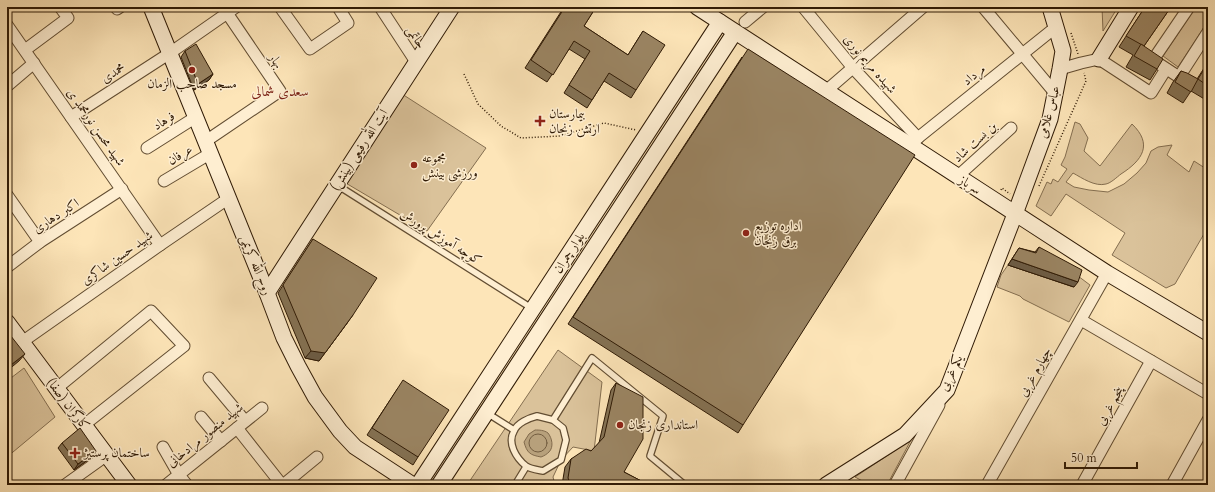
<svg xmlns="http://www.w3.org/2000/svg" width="1215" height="492" font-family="Cardo,Amiri,serif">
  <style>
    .green { fill: #dac29a; stroke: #846e50 }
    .water { fill: #b7a07b; stroke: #816a4c }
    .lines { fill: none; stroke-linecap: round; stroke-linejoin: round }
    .shore { stroke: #735d40; stroke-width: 1 }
    .lane-casing { stroke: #624d32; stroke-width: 8 }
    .street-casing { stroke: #624d32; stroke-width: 13 }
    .secondary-casing { stroke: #2f1a05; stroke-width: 17 }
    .path { stroke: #2f1a05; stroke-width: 1.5; stroke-dasharray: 1 2; stroke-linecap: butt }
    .lane { stroke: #feeed1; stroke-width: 5.5 }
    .street { stroke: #feeed1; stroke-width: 11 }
    .secondary { stroke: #feeed1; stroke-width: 15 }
    .wall { fill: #847254; stroke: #2f1a05 }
    .shaded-wall { fill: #6c5c45; stroke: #2f1a05 }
    .building { fill: #9a8462; stroke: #2f1a05 }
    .poi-dot { fill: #8f2418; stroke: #feeed1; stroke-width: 1.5 }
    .labels { text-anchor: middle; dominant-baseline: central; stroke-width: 3; stroke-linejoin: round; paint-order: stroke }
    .street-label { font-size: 13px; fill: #2f1a05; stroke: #feeed1 }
    .poi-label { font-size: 13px; fill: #2f1a05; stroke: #feeed1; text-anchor: start }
    .neighbourhood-label { font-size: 14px; fill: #7a1f14; stroke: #feeed1 }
  </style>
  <rect width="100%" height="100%" fill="#fde5b8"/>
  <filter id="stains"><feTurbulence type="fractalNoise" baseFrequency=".005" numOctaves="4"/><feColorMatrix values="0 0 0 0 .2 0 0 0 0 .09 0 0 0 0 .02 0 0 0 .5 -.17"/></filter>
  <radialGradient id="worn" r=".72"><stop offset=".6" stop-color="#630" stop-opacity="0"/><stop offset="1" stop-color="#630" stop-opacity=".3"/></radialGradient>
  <g class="green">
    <path d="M1102 7H1118L1103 31Z"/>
    <path d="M1196 7H1208V21L1178 67 1163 56Z"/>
    <path d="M402 94 486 148 427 231 344 182Z"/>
    <path d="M1075 122 1080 124 1088 138 1084 151 1100 166 1132 124C1153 144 1143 160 1121 174 1117 177 1111 183 1106 184 1095 187 1082 178 1073 173L1066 182 1074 187 1089 190 1108 192 1124 184 1137 173 1146 163 1151 151 1158 147 1172 145 1167 155 1189 172 1194 161 1208 170V227L1175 284 1166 288 1112 255 1125 233 1066 194 1051 216 1036 206 1047 182 1051 184 1053 179 1058 182 1067 169 1061 165 1065 157Z"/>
    <path d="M1008 265 1073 287 1078 276 1090 285 1069 322 1023 299 1020 296 997 287 1001 275Z"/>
    <path d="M558 350 602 382 594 451 573 447 561 460 553 477 555 485H467Z"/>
    <path d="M24 368 55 417 7 457V381Z"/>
    <path d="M911 440 887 485H870L855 477Z"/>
  </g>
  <path class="water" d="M535 430C539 430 544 430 548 433 552 438 554 447 549 452 547 454 544 456 541 457 530 455 527 453 524 442L529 434Z"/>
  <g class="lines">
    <circle class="shore" cx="538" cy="443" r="9"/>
    <defs>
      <g id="lane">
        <path d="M337 185 533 309"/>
        <path d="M487 413 514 430"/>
        <path d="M537 416 553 420 563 428 566 440 561 460 543 471C538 470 530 469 526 466 516 458 507 443 514 431 517 423 529 418 537 416Z"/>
        <path d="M553 420 592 358 663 416 650 456 685 485"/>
        <path d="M515 485 526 467"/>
      </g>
      <g id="street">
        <path d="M280 7 310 49 348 23 338 7"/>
        <path d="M380 7 416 62"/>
        <path d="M803 7 853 68 918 138"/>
        <path d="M983 7 1055 93"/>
        <path d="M1189 7 1153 60 1179 77 1208 32"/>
        <path d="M117 9 120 7"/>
        <path d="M745 22 763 7"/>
        <path d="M7 25 160 245"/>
        <path d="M25 50 68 18 60 7"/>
        <path d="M1060 69 1081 63 1099 59 1151 93 1166 69"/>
        <path d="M7 86 34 63"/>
        <path d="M826 91 923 7"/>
        <path d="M71 117 170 53 236 7"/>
        <path d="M206 141 280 91 227 13"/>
        <path d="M909 145 1056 27"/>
        <path d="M147 148 196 117"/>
        <path d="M958 176 1011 128"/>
        <path d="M164 181 211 153"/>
        <path d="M7 195 40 242"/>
        <path d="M7 267 40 242 122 189"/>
        <path d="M1081 320 1208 394"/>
        <path d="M22 342 160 245 229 198"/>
        <path d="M209 378 245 421"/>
        <path d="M57 388 151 311 184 346 84 425"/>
        <path d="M201 417 221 441"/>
        <path d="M237 428 282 485"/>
        <path d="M163 447 179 475 187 485"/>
        <path d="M65 485 107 455"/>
        <path d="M166 485 262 408"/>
        <path d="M283 485 317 457"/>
        <path d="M895 485 939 405"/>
        <path d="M987 485 1107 273"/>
        <path d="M1082 485 1151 361"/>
        <path d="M1172 485 1208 420"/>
      </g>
      <g id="secondary">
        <path d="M151 7 267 293 284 338 298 366 315 397 340 431 355 447 413 485"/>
        <path d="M697 7 1107 273 1208 333"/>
        <path d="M1099 59 1131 7"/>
        <path d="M267 293 452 7"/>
        <path d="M7 322 129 485"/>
        <path d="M418 485 720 22"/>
        <path d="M439 485 735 32"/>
        <path d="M826 485 905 435 947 390 1015 214 1050 119 1060 69 1063 51 1050 7"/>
      </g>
    </defs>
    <use href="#lane" class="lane-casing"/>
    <use href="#street" class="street-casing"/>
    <use href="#secondary" class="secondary-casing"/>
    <g class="path">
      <path d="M1071 33 1078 54"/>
      <path d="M464 74 478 104 501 126 521 138 560 136 604 123 636 130"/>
      <path d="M1039 186 1086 81 1084 73"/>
      <path d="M1001 190 1002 188 1010 194"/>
    </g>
    <use href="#lane" class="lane"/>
    <use href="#street" class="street"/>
    <use href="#secondary" class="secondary"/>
  </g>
  <g class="wall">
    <path d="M564 7H596L584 26 628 55 643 31 636 90 631 98 604 81 587 108 564 93 585 59 569 49 547 82 525 68Z"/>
    <path d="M1145 7H1171L1144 46 1157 69 1150 80 1126 67 1133 55 1119 47Z"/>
    <path d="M185 51 213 74 209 80 194 90 181 57Z"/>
    <path d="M742 57 743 425 738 433 568 324Z"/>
    <path d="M1208 62V97L1206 100 1191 91 1183 103 1167 93 1173 82 1181 71 1197 79Z"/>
    <path d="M313 239 348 322 319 361 305 358 278 293Z"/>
    <path d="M1039 247 1074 287 1008 265 1019 248 1035 252Z"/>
    <path d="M616 383 624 472 649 485H562L565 467 571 459 591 451 599 443 611 390Z"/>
    <path d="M398 388 418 457 413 465 367 435Z"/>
    <path d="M62 443 96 451 92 457 74 470 58 448Z"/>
  </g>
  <g class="shaded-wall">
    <path d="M213 74 209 80 194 90 198 84Z"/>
    <path d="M1012 259 1078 282 1074 287 1008 265Z"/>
    <path d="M353 315 319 361 305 358 311 351Z"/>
    <path d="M25 354 19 361 7 371V368Z"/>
    <path d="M96 451 92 457 74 470 78 464Z"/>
  </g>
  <g class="building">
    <path d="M565 7H596L584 26 628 55 643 31 665 45 636 90 609 73 592 100 569 85 590 51 574 41 553 75 531 60Z"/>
    <path d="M1145 7H1171L1144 46 1126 36Z"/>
    <path d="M196 44 213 74 198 84 185 51Z"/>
    <path d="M1141 44 1163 59 1157 69 1134 56Z"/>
    <path d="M748 49 915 155 743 425 573 317Z"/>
    <path d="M1208 63V86L1198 79Z"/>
    <path d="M1181 71 1187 73 1198 79 1191 92 1175 82Z"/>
    <path d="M313 239 377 278 353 315 325 353 311 351 283 285Z"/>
    <path d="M1039 247 1082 270 1078 282 1012 259 1019 248 1036 253Z"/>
    <path d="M7 331 25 354 7 368Z"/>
    <path d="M403 380 449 410 418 457 372 428Z"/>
    <path d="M616 383 643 397V439L624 472 649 485H569L570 483 568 478 571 459 586 449 591 451 604 437Z"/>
    <path d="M80 428 96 451 78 464 62 443Z"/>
  </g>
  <g class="poi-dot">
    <circle cx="192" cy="70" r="4"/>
    <path d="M538 115h4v4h4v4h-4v4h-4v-4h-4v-4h4z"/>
    <circle cx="414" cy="165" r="4"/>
    <circle cx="746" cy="233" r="4"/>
    <circle cx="620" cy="425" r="4"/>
    <path d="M73 447h4v4h4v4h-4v4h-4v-4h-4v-4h4z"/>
  </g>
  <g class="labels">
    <g class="street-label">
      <text transform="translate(416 37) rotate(57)">حاتمی</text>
      <text transform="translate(276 61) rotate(56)">بهار</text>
      <text transform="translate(870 64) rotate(49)">شهیده مریم نوری</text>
      <text transform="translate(113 73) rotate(-33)">محمدی</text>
      <text transform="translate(974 75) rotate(-39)">مرداد</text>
      <text transform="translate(1049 112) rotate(-75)">عباس غلامی</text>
      <text transform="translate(164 121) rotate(-32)">فرهاد</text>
      <text transform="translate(96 127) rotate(55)">شهید محسن نورمحمد ی</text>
      <text transform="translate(975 142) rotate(-42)">بن بست شاد</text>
      <text transform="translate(359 150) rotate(-57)">آیت الله رفیعی (بینش)</text>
      <text transform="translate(180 155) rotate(-31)">عرفان</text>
      <text transform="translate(970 185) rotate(33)">سرباز</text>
      <text transform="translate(56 216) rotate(-33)">اکبر دهاری</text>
      <text transform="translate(441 237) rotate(32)">کوچه آموزش پرورش</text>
      <text transform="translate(569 253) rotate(-57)">بلوار چمران</text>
      <text transform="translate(117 258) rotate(-35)">شهید حسین شاکری</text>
      <text transform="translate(256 265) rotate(68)">روح الله کریمی</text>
      <text transform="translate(1035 372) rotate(-61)">چهارم غربی</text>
      <text transform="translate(951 373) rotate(-65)">یکم غربی</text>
      <text transform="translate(68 404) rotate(53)">کارگران (صفا)</text>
      <text transform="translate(1110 406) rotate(-61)">پنجم غربی</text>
      <text transform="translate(205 435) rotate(-39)">شهید منصور مرادخانی</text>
    </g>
    <g class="poi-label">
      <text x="192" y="84" text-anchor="middle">مسجد صاحب الزمان</text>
      <text x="549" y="114">بیمارستان<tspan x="549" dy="15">ارتش زنجان</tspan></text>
      <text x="422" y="158">مجموعه<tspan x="422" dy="15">ورزشی بینش</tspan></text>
      <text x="754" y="226">اداره توزیع<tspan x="754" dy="15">برق زنجان</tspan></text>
      <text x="628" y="425">استانداری زنجان</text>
      <text x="84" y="453">ساختمان پرستیژ</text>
    </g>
    <g class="neighbourhood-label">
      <text x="280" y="91">سعدی شمالی</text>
    </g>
  </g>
  <rect width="1215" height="492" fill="none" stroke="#fde5b8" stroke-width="24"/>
  <rect x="8" y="8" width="1199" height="476" fill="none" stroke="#2f1a05" stroke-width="2"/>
  <rect x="12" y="12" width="1191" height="468" fill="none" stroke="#2f1a05"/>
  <path d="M1065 462v6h72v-6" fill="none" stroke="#2f1a05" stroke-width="2"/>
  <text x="1071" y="462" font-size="12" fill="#2f1a05" stroke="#feeed1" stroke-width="3" paint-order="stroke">50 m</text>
  <rect width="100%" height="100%" filter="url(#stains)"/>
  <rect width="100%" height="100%" fill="url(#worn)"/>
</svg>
